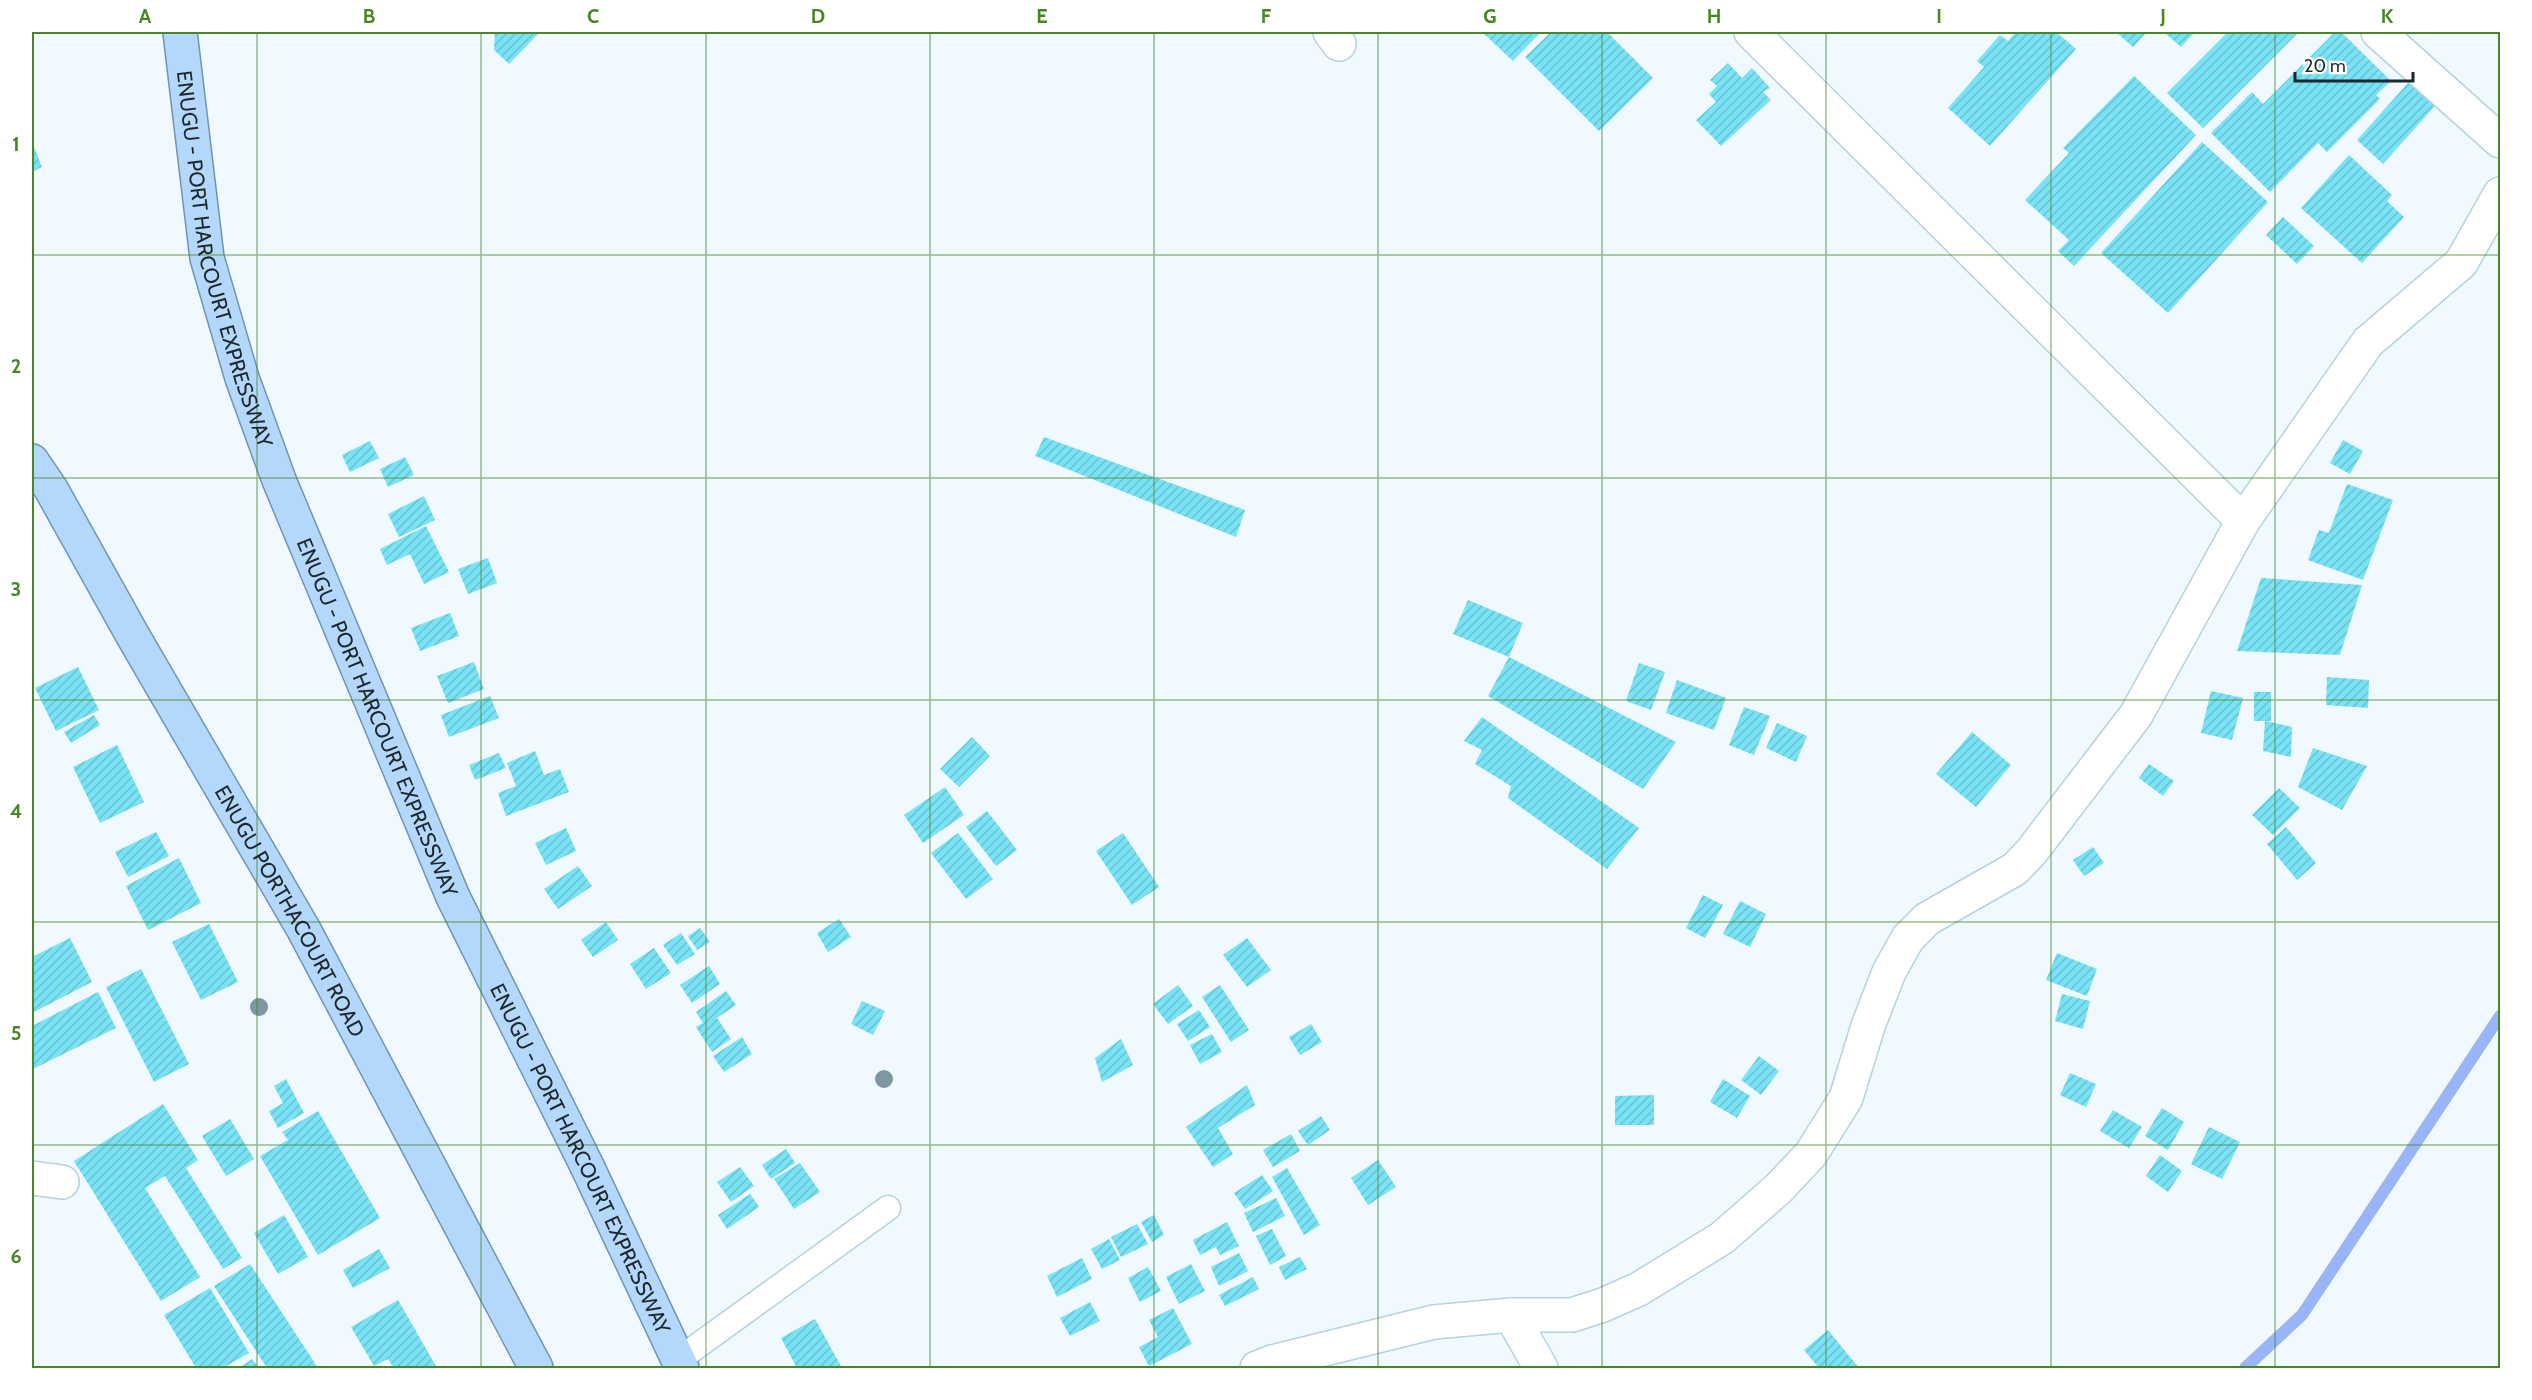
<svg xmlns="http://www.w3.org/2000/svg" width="2532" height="1400" font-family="Cabin,sans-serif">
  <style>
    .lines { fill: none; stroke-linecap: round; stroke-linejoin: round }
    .stream { stroke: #99b4f7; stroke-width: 12 }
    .building { fill: url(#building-hatch) }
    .service-casing { stroke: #b7d1de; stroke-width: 27 }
    .minor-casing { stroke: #b7d1de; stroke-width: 36 }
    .trunk-casing { stroke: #7294b3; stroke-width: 36 }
    .service { stroke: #fff; stroke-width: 24 }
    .minor { stroke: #fff; stroke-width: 33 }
    .trunk { stroke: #b3d8fc; stroke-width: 33 }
    .tree { fill: #7d97a3 }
    .grid { fill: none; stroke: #488626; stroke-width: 1.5; stroke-opacity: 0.55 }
    .labels { text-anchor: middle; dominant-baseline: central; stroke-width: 5; stroke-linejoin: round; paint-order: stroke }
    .street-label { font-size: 21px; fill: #1d272c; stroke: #fff }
    .neatline { fill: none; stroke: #488626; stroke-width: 2 }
    .grid-label { font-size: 20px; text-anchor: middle; font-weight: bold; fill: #488626 }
  </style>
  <defs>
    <pattern id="building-hatch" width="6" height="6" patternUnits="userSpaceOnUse" patternTransform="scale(1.5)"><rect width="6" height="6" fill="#79e2f5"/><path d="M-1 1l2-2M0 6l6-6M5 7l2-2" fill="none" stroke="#68c2d2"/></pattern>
  </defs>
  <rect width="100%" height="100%" fill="#eff9ff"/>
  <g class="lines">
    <path class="stream" d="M2245 1368 2302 1315 2500 1016"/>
  </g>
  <g class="building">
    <path d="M495 32H540L509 64 494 50Z"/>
    <path d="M1482 32H1541L1513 61Z"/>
    <path d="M1551 32H1607L1653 78 1599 131 1525 57Z"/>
    <path d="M2016 32H2056L2076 49 1990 146 1948 108 1984 67 1977 61 2000 35 2008 41Z"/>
    <path d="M2116 32H2147L2133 47Z"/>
    <path d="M2164 32H2195L2181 47Z"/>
    <path d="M2228 32H2299L2203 128 2167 93Z"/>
    <path d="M2335 32H2341L2391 81 2376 95 2380 99 2327 152 2318 143 2270 192 2211 133 2252 92 2263 104Z"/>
    <path d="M1728 63 1742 78 1752 68 1770 88 1763 92 1771 100 1721 146 1696 120 1716 102 1709 94 1717 86 1710 80Z"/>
    <path d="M2134 76 2196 135 2074 266 2058 251 2069 240 2025 200 2069 153 2063 148Z"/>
    <path d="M2408 83 2435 106 2383 164 2357 140Z"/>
    <path d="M32 142 42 167 32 172Z"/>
    <path d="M2202 142 2268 202 2168 313 2101 253Z"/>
    <path d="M2349 155 2392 195 2387 201 2404 217 2362 263 2301 208Z"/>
    <path d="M2283 217 2314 246 2297 264 2266 235Z"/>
    <path d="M1044 437 1245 510 1236 537 1035 456Z"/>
    <path d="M2343 440 2363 451 2350 474 2330 463Z"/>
    <path d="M370 441 379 458 350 472 342 455Z"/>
    <path d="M405 457 414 475 388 487 380 469Z"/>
    <path d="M2347 484 2393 500 2363 580 2308 560 2319 530 2329 533Z"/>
    <path d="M424 496 435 520 399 537 388 514Z"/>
    <path d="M426 526 449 572 424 584 410 554 387 565 380 549Z"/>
    <path d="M488 558 497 583 468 594 458 569Z"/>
    <path d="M2261 578 2362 585 2340 655 2237 651Z"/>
    <path d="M1468 600 1523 623 1509 657 1453 634Z"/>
    <path d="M450 613 459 636 420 651 411 628Z"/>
    <path d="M1509 657 1676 742 1643 789 1488 696Z"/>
    <path d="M474 662 484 689 448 703 437 676Z"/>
    <path d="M1639 663 1665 672 1651 710 1626 701Z"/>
    <path d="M78 667 99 710 56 731 35 688Z"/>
    <path d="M2327 677 2369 680 2368 708 2326 705Z"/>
    <path d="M1677 680 1726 698 1714 730 1666 713Z"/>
    <path d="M2211 691 2243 698 2232 740 2201 733Z"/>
    <path d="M2254 692H2271V721H2265L2292 727 2291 757 2263 751 2265 721H2254Z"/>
    <path d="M490 696 499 718 449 737 441 715Z"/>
    <path d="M1744 707 1770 716 1754 755 1729 745Z"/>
    <path d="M94 715 100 725 71 743 64 732Z"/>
    <path d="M1482 717 1639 828 1607 869 1508 798 1511 786 1475 764 1482 750 1464 741Z"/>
    <path d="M1777 723 1807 736 1796 762 1766 748Z"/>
    <path d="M1972 732 2011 765 1976 807 1936 774Z"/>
    <path d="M972 737 990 756 959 787 940 769Z"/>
    <path d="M117 745 144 802 100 823 73 767Z"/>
    <path d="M2313 748 2367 766 2342 810 2298 787Z"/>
    <path d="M535 751 544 775 560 769 569 792 506 816 498 793 516 786 507 763Z"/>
    <path d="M499 753 506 768 475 780 469 765Z"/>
    <path d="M2149 764 2174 781 2163 796 2139 778Z"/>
    <path d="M945 787 964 815 923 843 904 815Z"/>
    <path d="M2279 788 2300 808 2273 835 2252 815Z"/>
    <path d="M987 811 1017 850 996 866 966 827Z"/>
    <path d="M2286 827 2316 863 2297 880 2267 844Z"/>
    <path d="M566 828 576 851 546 865 535 843Z"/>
    <path d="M156 832 169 856 128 877 115 852Z"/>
    <path d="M958 833 993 879 966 899 931 853Z"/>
    <path d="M1123 833 1159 887 1132 905 1096 851Z"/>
    <path d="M2093 847 2104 863 2084 876 2073 860Z"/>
    <path d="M179 858 201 903 148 930 126 886Z"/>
    <path d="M578 866 592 886 558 909 544 889Z"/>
    <path d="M1703 895 1723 905 1705 938 1686 928Z"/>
    <path d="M1740 901 1766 914 1750 947 1723 934Z"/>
    <path d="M839 919 851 937 828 952 817 933Z"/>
    <path d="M606 922 618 940 593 957 581 940Z"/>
    <path d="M209 924 238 982 201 1000 172 942Z"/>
    <path d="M700 928 710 942 697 950 688 936Z"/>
    <path d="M681 933 695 954 677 965 663 945Z"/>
    <path d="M70 938 92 982 32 1013V957Z"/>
    <path d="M1247 938 1271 970 1247 987 1223 955Z"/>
    <path d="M654 948 671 973 646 989 630 964Z"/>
    <path d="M2057 953 2097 969 2087 996 2046 980Z"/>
    <path d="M709 966 720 984 692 1003 680 985Z"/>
    <path d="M141 969 189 1064 154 1082 106 987Z"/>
    <path d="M1178 985 1193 1006 1168 1024 1153 1004Z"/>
    <path d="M1220 985 1249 1030 1231 1042 1202 997Z"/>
    <path d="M726 991 736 1005 717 1018 731 1039 712 1052 696 1027 703 1023 696 1012Z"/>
    <path d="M98 992 116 1028 33 1069 32 1026Z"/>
    <path d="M2062 994 2090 1001 2083 1029 2055 1021Z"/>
    <path d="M862 1001 885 1011 873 1035 851 1024Z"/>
    <path d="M1199 1010 1210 1027 1188 1041 1177 1024Z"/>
    <path d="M1311 1024 1322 1042 1300 1055 1289 1037Z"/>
    <path d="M1212 1034 1222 1052 1200 1064 1190 1045Z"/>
    <path d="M742 1037 752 1054 724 1072 713 1056Z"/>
    <path d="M1121 1039 1133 1065 1102 1082 1095 1058Z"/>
    <path d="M1759 1056 1779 1071 1761 1095 1741 1080Z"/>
    <path d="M2070 1073 2096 1084 2086 1107 2060 1095Z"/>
    <path d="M286 1079 304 1113 278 1128 269 1111 283 1103 274 1086Z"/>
    <path d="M1723 1079 1750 1096 1737 1118 1710 1102Z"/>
    <path d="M1247 1085 1255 1105 1218 1128 1233 1154 1213 1167 1186 1127Z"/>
    <path d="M1654 1095V1125H1615V1096Z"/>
    <path d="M163 1104 198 1160 186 1168 242 1258 223 1269 165 1176 145 1188 200 1277 161 1301 74 1161Z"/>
    <path d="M2162 1108 2184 1122 2168 1150 2145 1136Z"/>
    <path d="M2113 1110 2142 1127 2129 1148 2100 1131Z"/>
    <path d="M318 1111 380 1218 318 1255 260 1156 288 1140 282 1132Z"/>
    <path d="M1321 1116 1330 1130 1308 1145 1298 1131Z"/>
    <path d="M230 1119 254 1159 226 1176 202 1136Z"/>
    <path d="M2209 1127 2240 1142 2222 1179 2191 1164Z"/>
    <path d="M1291 1134 1300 1151 1273 1167 1263 1150Z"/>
    <path d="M786 1149 795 1163 771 1179 762 1165Z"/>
    <path d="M2160 1155 2182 1171 2168 1192 2146 1176Z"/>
    <path d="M1378 1160 1396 1187 1368 1205 1351 1178Z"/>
    <path d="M800 1163 820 1192 794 1209 774 1179Z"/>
    <path d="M740 1167 754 1186 731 1202 717 1182Z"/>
    <path d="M1287 1168 1320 1225 1304 1235 1272 1177Z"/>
    <path d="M1262 1175 1273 1191 1245 1209 1234 1193Z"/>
    <path d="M750 1194 759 1207 727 1229 718 1215Z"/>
    <path d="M1276 1198 1285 1216 1253 1232 1244 1213Z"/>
    <path d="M284 1215 308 1257 278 1274 254 1233Z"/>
    <path d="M1154 1215 1164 1235 1152 1242 1141 1222Z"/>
    <path d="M1227 1222 1239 1246 1220 1255 1216 1247 1200 1255 1193 1240Z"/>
    <path d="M1137 1224 1148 1244 1121 1257 1111 1237Z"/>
    <path d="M1272 1229 1286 1256 1270 1265 1256 1236Z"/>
    <path d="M1109 1239 1120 1260 1102 1269 1091 1249Z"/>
    <path d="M379 1249 390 1268 353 1288 343 1270Z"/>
    <path d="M1239 1253 1248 1271 1219 1286 1211 1267Z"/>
    <path d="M1300 1257 1307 1269 1285 1280 1279 1267Z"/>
    <path d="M1082 1258 1092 1279 1057 1297 1047 1276Z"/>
    <path d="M250 1264 318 1368H267L214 1286Z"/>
    <path d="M1191 1264 1205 1291 1179 1304 1166 1277Z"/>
    <path d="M1148 1267 1161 1291 1140 1302 1128 1278Z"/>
    <path d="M1253 1277 1259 1289 1225 1306 1219 1295Z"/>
    <path d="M210 1288 249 1353 223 1368H196L164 1315Z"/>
    <path d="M398 1300 437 1368H394L388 1359 374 1366 351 1327Z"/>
    <path d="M1090 1302 1100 1321 1070 1336 1060 1318Z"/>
    <path d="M1173 1308 1192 1344 1149 1366 1139 1347 1158 1337 1149 1320Z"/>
    <path d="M815 1319 842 1368H797L781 1338Z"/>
    <path d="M1828 1330 1859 1368H1819L1804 1350Z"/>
    <path d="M252 1359 259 1368H239Z"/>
  </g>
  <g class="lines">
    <defs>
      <path id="service" d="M678 1360 888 1208"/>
      <g id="minor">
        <path d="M1330 32 1339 44"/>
        <path d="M1751 32 2243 521"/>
        <path d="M2378 32 2500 141"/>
        <path d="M32 1178 62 1182"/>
        <path d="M1511 1315 1541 1368"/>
        <path d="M1257 1368 1272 1362 1434 1322 1511 1315H1572L1603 1305 1639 1289 1722 1238 1778 1189 1811 1154 1846 1098 1868 1026 1889 972 1908 938 1927 919 2015 869 2032 851 2136 715 2243 521 2368 342 2461 263 2500 194"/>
      </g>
      <g id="trunk">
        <path id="s1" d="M180 32 207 258 242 378 279 480 453 897 587 1166 682 1368"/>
        <path id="s2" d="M32 461 51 489 133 636 304 930 536 1368"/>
      </g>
    </defs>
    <use href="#service" class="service-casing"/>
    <use href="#minor" class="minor-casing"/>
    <use href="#trunk" class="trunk-casing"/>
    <use href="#service" class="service"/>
    <use href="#minor" class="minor"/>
    <use href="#trunk" class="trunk"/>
  </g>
  <g class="tree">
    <circle cx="259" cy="1007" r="9"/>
    <circle cx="884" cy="1079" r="9"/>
  </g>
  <path class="grid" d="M257 32V1368M481 32V1368M706 32V1368M930 32V1368M1154 32V1368M1378 32V1368M1602 32V1368M1826 32V1368M2051 32V1368M2275 32V1368M32 255H2500M32 478H2500M32 700H2500M32 922H2500M32 1145H2500"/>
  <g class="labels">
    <g class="street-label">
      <text stroke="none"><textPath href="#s1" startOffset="232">ENUGU - PORT HARCOURT EXPRESSWAY</textPath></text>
      <text stroke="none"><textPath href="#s1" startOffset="718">ENUGU - PORT HARCOURT EXPRESSWAY</textPath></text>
      <text stroke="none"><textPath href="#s2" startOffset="519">ENUGU PORTHACOURT ROAD</textPath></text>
      <text stroke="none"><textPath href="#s1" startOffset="1204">ENUGU - PORT HARCOURT EXPRESSWAY</textPath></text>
    </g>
  </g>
  <rect width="2532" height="1400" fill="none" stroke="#ffffff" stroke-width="66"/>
  <path d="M2295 72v9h118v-9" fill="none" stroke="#1d272c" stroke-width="3"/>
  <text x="2304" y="72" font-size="18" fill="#1d272c" stroke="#ffffff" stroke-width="4.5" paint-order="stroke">20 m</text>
  <rect x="33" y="33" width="2466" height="1334" class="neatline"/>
  <g class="grid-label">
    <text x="145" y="23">A</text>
    <text x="369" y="23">B</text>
    <text x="593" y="23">C</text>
    <text x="818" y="23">D</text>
    <text x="1042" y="23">E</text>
    <text x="1266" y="23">F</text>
    <text x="1490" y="23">G</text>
    <text x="1714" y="23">H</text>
    <text x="1939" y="23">I</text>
    <text x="2163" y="23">J</text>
    <text x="2387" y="23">K</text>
    <text x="16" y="151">1</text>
    <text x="16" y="373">2</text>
    <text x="16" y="596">3</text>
    <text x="16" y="818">4</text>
    <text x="16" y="1040">5</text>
    <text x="16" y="1263">6</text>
  </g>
</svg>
